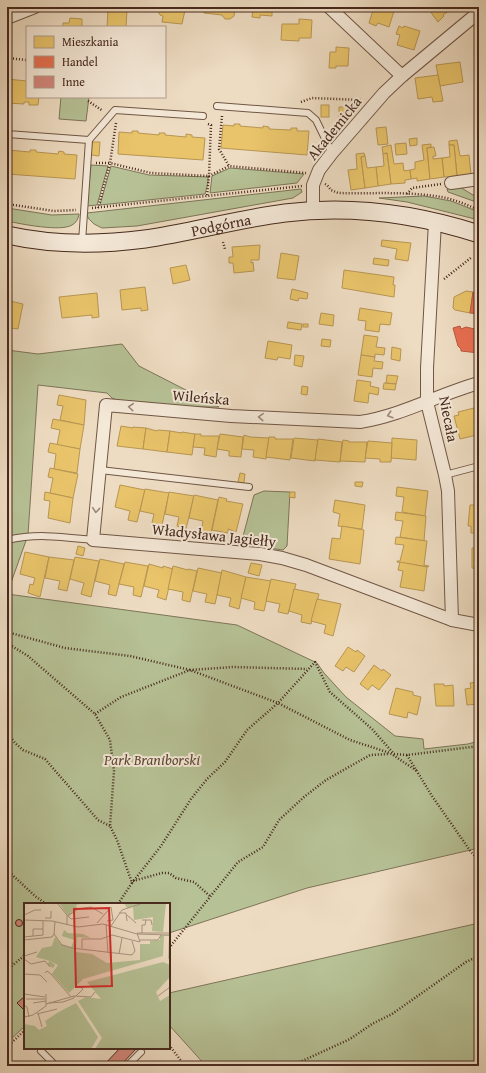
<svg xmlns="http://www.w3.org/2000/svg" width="486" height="1073" font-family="'Gentium Book Plus',serif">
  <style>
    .green { fill: #b6c195; stroke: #7e7559 }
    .homes { fill: #e9c46a; stroke: #b89653 }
    .shops { fill: #e76f51; stroke: #b75a41 }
    .building { fill: #d3867b; stroke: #47291d }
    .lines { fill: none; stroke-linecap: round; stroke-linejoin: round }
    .lane-casing { stroke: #715646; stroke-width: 8 }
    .street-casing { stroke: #715646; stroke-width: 14 }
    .secondary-casing { stroke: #47291d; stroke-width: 19 }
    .path { stroke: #47291d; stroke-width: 2.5; stroke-dasharray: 1 2; stroke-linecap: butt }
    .lane { stroke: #f4e8d7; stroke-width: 6 }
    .street { stroke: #f4e8d7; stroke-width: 12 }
    .secondary { stroke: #f4e8d7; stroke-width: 17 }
    .oneway { stroke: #9e887a }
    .labels { text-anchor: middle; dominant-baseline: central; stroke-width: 4; stroke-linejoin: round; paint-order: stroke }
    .street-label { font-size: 15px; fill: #47291d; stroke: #f4e8d7 }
    .park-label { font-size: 15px; font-style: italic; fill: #5d4735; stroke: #f4e8d7 }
    .inset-road { fill: none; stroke: #ab9480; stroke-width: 1 }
    .view { fill: #d62828; fill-opacity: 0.15; stroke: #d62828; stroke-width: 2 }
    .inset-edge { fill: none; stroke: #47291d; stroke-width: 2 }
  </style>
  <rect width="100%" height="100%" fill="#eedcc2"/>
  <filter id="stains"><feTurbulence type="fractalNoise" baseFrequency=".005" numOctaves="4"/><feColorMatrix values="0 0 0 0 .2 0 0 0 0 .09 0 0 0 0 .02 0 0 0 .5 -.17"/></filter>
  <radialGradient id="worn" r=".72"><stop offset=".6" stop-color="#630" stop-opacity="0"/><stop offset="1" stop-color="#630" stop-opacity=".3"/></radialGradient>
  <g class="green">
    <path d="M61 97H89L86 121 59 119Z"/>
    <path d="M91 165 108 166 97 205 87 206Z"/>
    <path d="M111 166 149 175 208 177V183L205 194 100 205Z"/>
    <path d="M230 168 304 174 297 183 210 193 212 176Z"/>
    <path d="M460 187 473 195H479V203L448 192 447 189Z"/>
    <path d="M301 189 302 192 293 198 137 226 102 228 94 224 88 218 87 213Z"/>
    <path d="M424 196 451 201 479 212V220L407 202 379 198Z"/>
    <path d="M7 208 52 215 79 214V215C78 219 76 223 72 225 61 232 21 224 7 221Z"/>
    <path d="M122 344 139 366 219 407H134L112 398 107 393 38 385 28 535 7 594 237 625 317 663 324 673 346 697 395 736 423 739 424 749 468 744 479 741V848L307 888 169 933V904H25V1026L7 1043V350L38 354Z"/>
    <path d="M264 491 290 492 287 546 283 550 241 544 254 495Z"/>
    <path d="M479 923V1066H206L169 1025V993Z"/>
  </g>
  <g class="homes">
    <path d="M161 7H184L185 10 182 24 162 22 163 16 160 15 159 13V9Z"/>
    <path d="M204 7H235L234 16 230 19H225L222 15 204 13Z"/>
    <path d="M253 7H272V16L260 15V18L252 17Z"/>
    <path d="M374 7 395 8 389 27 378 23 376 26 369 23Z"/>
    <path d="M427 7H457L454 9 453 8 443 15 444 16 438 22Z"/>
    <path d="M108 9 127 10 126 27H107Z"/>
    <path d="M70 18 82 19V27H63V23H69Z"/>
    <path d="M299 19 312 20 311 38H299V41L281 40 282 24H299Z"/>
    <path d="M399 26 403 28 404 26 420 31 414 50 397 45 400 35 396 34Z"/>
    <path d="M336 47 349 48 348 66H336V68H329L330 52H336Z"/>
    <path d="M460 62 463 82 440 86 436 65Z"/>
    <path d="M438 75 443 101 433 102 432 97 418 99 415 78Z"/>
    <path d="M7 79 27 81V97H39L38 105H29V102H24V104L7 103Z"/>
    <rect x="321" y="105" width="8" height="12"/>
    <path d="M339 107H351L350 119H339Z"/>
    <path d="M234 124H240V126L263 128V126L269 127V129L291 130V128H297V131H309L307 155 221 148 223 125 234 126Z"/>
    <path d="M386 127 388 144 378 145 376 128Z"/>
    <path d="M132 131H138V133L159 135V133H165V135L186 137V134L192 135V137L205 138 203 160 118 154 119 132 132 133Z"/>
    <path d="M417 138V145L410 146 409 139Z"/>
    <path d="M457 140 460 156 469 155 471 174 457 176 454 145H449V141Z"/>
    <path d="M92 142H100L99 156 91 155Z"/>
    <path d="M406 143 407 154 396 155 395 144Z"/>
    <path d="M431 144V147L427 148 430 179 417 181V178L411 179 410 170 415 169V162L424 160 422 145Z"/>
    <path d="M391 145 394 164 403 163 404 171 410 170 411 179 405 180V183L391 184 387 153 383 154 382 147Z"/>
    <path d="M449 145H454L457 176 444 177 442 158 450 157Z"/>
    <path d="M434 147 436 156H433V159L442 158 444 177 430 179 427 148Z"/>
    <path d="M7 149 8 150 30 152V150H36V152L58 154 59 151 64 152V154L77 155 75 179 7 174Z"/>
    <path d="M364 153 365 156 361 157 365 188 351 190 348 170 357 169 356 154Z"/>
    <path d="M387 153 391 184 378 186 376 167 384 166 383 154Z"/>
    <path d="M365 156 367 168 376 167 378 186 365 188 361 157Z"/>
    <path d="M382 240 411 243 408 261 395 259 397 249 381 246Z"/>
    <path d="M260 245 259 260H251V263L253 262 254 271 234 273 233 263H229V257H233L232 247Z"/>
    <path d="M281 253 299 256 295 280 277 278Z"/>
    <path d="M374 258 389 260 388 266 373 264Z"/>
    <path d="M186 265 190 280 173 284 170 268Z"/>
    <path d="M344 270 394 277 393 285H395L394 297 342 288Z"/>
    <path d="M145 287 148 310 141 311V308L122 310 120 290Z"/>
    <path d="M292 289 308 293 307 299 299 298 298 301 290 299Z"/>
    <path d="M466 291 473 292 470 313 455 310 453 308 454 297Z"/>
    <path d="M97 293 99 317 92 318V315L62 318 59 297Z"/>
    <path d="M7 301H10L7 319Z"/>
    <path d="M10 301 23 304 18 329 11 328V323H7Z"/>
    <path d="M360 308 392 313 390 325 380 324 379 332 365 330 366 321 358 320Z"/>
    <path d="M321 313 334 315 333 326 319 324Z"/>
    <path d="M288 322 302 324 301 330 287 328Z"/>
    <rect x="303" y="324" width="5" height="3"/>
    <path d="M364 335 378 337 376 347 385 348 384 355 375 354V357L361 355Z"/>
    <path d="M322 339 331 340 330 347 321 346Z"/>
    <path d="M268 341 292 345 290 359 278 357 277 360 265 358Z"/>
    <path d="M392 347 401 349 400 361 391 359Z"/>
    <path d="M295 355 304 356 302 367 294 365Z"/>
    <path d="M361 355 375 357 374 361 383 362 382 369 373 368 372 377 358 375Z"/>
    <path d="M387 375 398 376 396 384 386 383Z"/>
    <path d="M357 380 371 382 370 386 379 388 378 395 369 393 368 403 354 401Z"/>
    <path d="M384 383 396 384 395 390 383 389Z"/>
    <path d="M302 386 308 387 307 395 301 394Z"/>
    <path d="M59 395 86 400 84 425 60 420 63 406 57 405Z"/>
    <path d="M474 408V410L479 409V431L476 432 477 435 460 439 454 416 459 415 458 412Z"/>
    <path d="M53 419 84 425 80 449 57 445 60 430 51 428Z"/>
    <path d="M121 426 133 428V427L146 428 143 449 117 446Z"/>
    <path d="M146 428 157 431 158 430 170 431 167 452 143 449Z"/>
    <path d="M170 431 182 433V432L195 434 192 455 167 452Z"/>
    <path d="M195 434H201V436H219L216 457 204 455 205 448 193 447Z"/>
    <path d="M220 434 243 437 241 457 229 456V451L217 449Z"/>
    <path d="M244 435 250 437 269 438 266 459 253 457 254 450 242 449Z"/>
    <path d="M269 437H275V439H293L290 460 266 457Z"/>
    <path d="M294 438 318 440 315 461 291 458Z"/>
    <path d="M392 438 417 440 416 460 391 458Z"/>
    <path d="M318 439 342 442 340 462 315 460Z"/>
    <path d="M343 440 349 441V442H367L365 462 340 461Z"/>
    <path d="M368 441 392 443 391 462H380V459L365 458Z"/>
    <path d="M50 443 80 449 77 473 54 469 56 454 48 452Z"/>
    <path d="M50 468 78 474 73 498 50 493 53 478 48 477Z"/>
    <path d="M240 473 245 474 244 483 238 482Z"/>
    <path d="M355 482H363L362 487 355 486Z"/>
    <path d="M120 485 145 490 137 522 128 520 130 511 115 507Z"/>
    <path d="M397 487 428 491 425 516 402 512 404 497 396 496Z"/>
    <path d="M145 489 169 493 162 525 152 523 154 514 140 511Z"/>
    <path d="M45 492 73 498 70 523 48 518 50 501 44 500Z"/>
    <path d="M169 492 194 496 186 529 177 526 179 517 165 514Z"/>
    <path d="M290 492H295V498L289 497Z"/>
    <path d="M194 495 218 500 211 533 201 531 203 521 189 518Z"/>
    <path d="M219 497 227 499 226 501 243 504 236 532 228 529V533L212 530Z"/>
    <path d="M335 500 365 505 362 529 338 526 340 514 333 512Z"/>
    <path d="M470 505H479V533H471V526H468Z"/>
    <path d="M396 512 426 516 424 541 400 537 403 521 395 520Z"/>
    <path d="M342 526 364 530 360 564 329 559 332 538 340 539Z"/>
    <path d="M396 537 427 541 424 565 429 566 428 567 397 562V561H400L404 545 395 544Z"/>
    <path d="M78 546 85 548 83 556 76 554Z"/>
    <path d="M472 548H479V569L472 568Z"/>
    <path d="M25 552 49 557 40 597 28 593 30 584 33 585 35 578 20 574Z"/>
    <path d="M49 557 74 560 67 591 58 589 60 581 45 578Z"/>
    <path d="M75 557 99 561 91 597 81 594 84 583 70 579Z"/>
    <path d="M100 559 124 564 116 596 108 594 110 585 95 581Z"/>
    <path d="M125 562 148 566 141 597 133 595 134 587 119 584Z"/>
    <path d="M400 562 427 567 424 591 400 587 403 571 398 570Z"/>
    <path d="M251 563 262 565 259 576 248 573Z"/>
    <path d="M149 564 163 568V566L173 569 166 600 157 597 159 590 144 586Z"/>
    <path d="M173 566 188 570V569L197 571 190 602 182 600 183 592 168 589Z"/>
    <path d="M198 568 222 573 215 604 205 602 207 594 193 591Z"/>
    <path d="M222 570 246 577 239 609 229 606 231 598 217 595Z"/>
    <path d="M246 577 271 581 264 611 254 609 255 602 241 598Z"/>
    <path d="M271 579 296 584 288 614 278 612 280 604 266 601Z"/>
    <path d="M294 589 319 594 311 624 301 622 302 615 289 611Z"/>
    <path d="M317 599 341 604 333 636 324 633 326 625 311 621Z"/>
    <path d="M348 647 356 652 357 650 365 656 354 672 346 667 343 671 335 666Z"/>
    <path d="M374 665 382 671 383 669 391 675 379 690 372 685 368 690 360 684Z"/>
    <path d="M479 679V704L467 705 465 689 471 688 470 683 479 682Z"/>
    <path d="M434 684H444V686L453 685 454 706H436Z"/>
    <path d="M396 688 413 692V695L421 697 417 715 408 712 407 718 389 714Z"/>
  </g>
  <g class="shops">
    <path d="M473 292 479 293V314L470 313Z"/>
    <path d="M460 326 461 329 466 327 479 330V353L461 351V349L458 346 453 328Z"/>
  </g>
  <g class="building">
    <circle cx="19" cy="923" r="3.5"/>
    <path d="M24 997 25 1007 23 1009 17 1003Z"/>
    <path d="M120 1048H137L120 1066H103Z"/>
  </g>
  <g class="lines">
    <defs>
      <g id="lane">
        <path d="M217 106 308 113 316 120 332 153"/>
        <path d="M7 134 89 140 115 110 203 116"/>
        <path d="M82 242 89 140"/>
        <path d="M100 470 249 487"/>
        <path d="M445 475 479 466"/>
        <path d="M7 540C37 533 63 537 93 540"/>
        <path d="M41 1051 56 1066"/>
        <path d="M127 1066 141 1052"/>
      </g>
      <g id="street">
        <path d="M329 7 402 76"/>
        <path d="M7 18 35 7"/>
        <path d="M451 183 479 179"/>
        <path d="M313 211V185L319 170 332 153 384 93 402 76 479 12"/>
        <path d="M435 222 427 368V402L445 475 448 491 452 620"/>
        <path d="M479 383C439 394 401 416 360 422L231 416 106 405 93 540 260 554 282 558 306 565 452 620 479 625"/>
      </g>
      <g id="secondary">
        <path id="s1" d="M7 235C52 245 100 245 145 239 192 232 238 219 285 213 350 205 417 214 479 234"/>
      </g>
    </defs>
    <use href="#lane" class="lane-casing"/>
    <use href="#street" class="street-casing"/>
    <use href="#secondary" class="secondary-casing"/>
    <g class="path">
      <path d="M7 58 27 60"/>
      <path d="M7 71V72"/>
      <path d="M88 101 103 111"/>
      <path d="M301 102 312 98 361 100"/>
      <path d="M222 116 219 149 229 166"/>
      <path d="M116 123 110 163 151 173 209 176 207 196"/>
      <path d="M208 124 211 125 209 176 229 166 306 173"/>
      <path d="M96 163H110L98 208"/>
      <path d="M325 184 327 185 331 190 338 193C371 194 408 191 441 197 454 199 467 205 479 210"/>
      <path d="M407 194 412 188 441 184"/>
      <path d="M7 204 54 211 76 210"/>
      <path d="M92 208 302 186"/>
      <path d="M223 242 225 249"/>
      <path d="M444 279 472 257"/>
      <path d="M7 632 65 648 130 656 190 670 278 703 350 740 390 753 417 771"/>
      <path d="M7 643 28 656 95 714 110 740 114 771 110 826 117 840 132 883 118 904"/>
      <path d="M95 714 121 697 190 670 233 667 307 669"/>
      <path d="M7 732 15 743 23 750 45 759 98 820 110 826"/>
      <path d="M394 754 407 755 479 746"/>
      <path d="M407 755 432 796 471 852 479 860"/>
      <path d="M7 870 35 896 46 904"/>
      <path d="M133 881 162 873H169L176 878 194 882 211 897"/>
      <path d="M132 883 161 846 191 799 207 779 225 762 247 730 278 703 315 662 330 692 372 729 394 754"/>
      <path d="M169 948 238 862 263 847 279 820 304 797 326 780 370 755 389 754"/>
      <path d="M7 959 13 965"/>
      <path d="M7 970 25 955"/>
      <path d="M169 1045 185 1066"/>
      <path d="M7 1047 25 1030"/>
      <path d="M291 1066 350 1039 372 1024 392 1014 466 962 479 956"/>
    </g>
    <use href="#lane" class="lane"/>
    <use href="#street" class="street"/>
    <use href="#secondary" class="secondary"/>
  </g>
  <defs><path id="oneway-chevron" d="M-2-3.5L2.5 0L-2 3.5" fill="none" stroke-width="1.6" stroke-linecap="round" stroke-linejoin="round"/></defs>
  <g class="oneway">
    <use href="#oneway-chevron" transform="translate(131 407) rotate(-175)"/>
    <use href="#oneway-chevron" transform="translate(390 415) rotate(162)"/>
    <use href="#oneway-chevron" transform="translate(261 417) rotate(-177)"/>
    <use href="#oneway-chevron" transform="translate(96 510) rotate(96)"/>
  </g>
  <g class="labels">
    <g class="street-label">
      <text transform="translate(334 128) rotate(-51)">Akademicka</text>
      <text stroke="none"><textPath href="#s1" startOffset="216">Podgórna</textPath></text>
      <text transform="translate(201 397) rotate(5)">Wileńska</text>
      <text transform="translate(449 419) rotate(79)">Niecała</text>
      <text transform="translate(214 535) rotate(6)">Władysława Jagiełły</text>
    </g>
    <g class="park-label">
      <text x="152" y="759">Park Braniborski</text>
    </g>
  </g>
  <g transform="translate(24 903)">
    <rect width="146" height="146" fill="#eedcc2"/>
    <path d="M35 0H60L52 2 53 6 44 13ZM100 0H142L139 29H121H139L128 28 129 14 110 17 109 4 103 5ZM40 27 44 30 59 31 67 35 53 34 52 49 68 51 83 60 116 57V41H126V38L136 37V32H146V55L144 56 145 33H140L139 53 59 76 45 90 28 71 34 62 26 58 31 62 29 65 23 61 26 58 12 54 18 45 28 43 31 34 37 41 47 44 50 37 38 33ZM139 59 146 62V74L132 89 136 98 146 92V146H71L78 135 54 98 62 94 77 96 63 79ZM52 100 74 134 67 146H0V121L11 123 15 127 23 123 21 118 33 110Z" fill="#b6c195"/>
    <path class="inset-road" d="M33 0 43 12V22M95 10H102L103 18M0 12 11 7H17M103 12 112 20M65 14 47 16 44 13 54 6 67 4 79 11M21 15H27V8M0 17 28 18 54 24 79 21 113 31 146 32M118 17H127L128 22M31 19 30 31 38 42 48 45 108 52 111 48 108 38M73 20 87 4 89 17 83 18M82 21 84 50M87 23 98 7 119 0M113 30H146M118 30V22H121L122 17M9 33V26H19M0 34 19 32V18M0 37 28 34 30 31M116 37H134L137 32M58 45V36H77L88 32 116 39 113 30M95 51 98 35M0 53 13 49M0 56 7 61 21 58 26 64M21 70 23 68 27 71 47 94M0 71 16 72 23 79M0 91 21 94M52 93 59 86 55 83M134 93 146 84M2 96H21M9 100 22 98M25 100 39 99 50 95V93M22 101 50 93 67 94 71 89M0 102 3 104 5 114M14 110 18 124M13 111 33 106M0 114 9 112 22 103V91"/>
    <path class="view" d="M85 5 88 83 52 84 50 6Z"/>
    <rect width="146" height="146" class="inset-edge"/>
  </g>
  <rect width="486" height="1073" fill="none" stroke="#eedcc2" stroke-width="24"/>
  <rect x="8" y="8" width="470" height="1057" fill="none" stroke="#47291d" stroke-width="2"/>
  <rect x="12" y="12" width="462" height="1049" fill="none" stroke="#47291d"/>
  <rect x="26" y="26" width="140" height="72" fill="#f4e8d7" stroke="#af9c8d"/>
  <rect x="34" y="36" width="20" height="12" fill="#e9c46a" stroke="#af9c8d"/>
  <text x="62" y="46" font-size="12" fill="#47291d">Mieszkania</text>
  <rect x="34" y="56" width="20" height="12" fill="#e76f51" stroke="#af9c8d"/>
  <text x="62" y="66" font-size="12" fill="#47291d">Handel</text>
  <rect x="34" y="76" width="20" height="12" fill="#d3867b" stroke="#af9c8d"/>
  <text x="62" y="86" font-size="12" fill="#47291d">Inne</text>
  <rect width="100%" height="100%" filter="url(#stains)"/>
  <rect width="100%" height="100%" fill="url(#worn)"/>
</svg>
